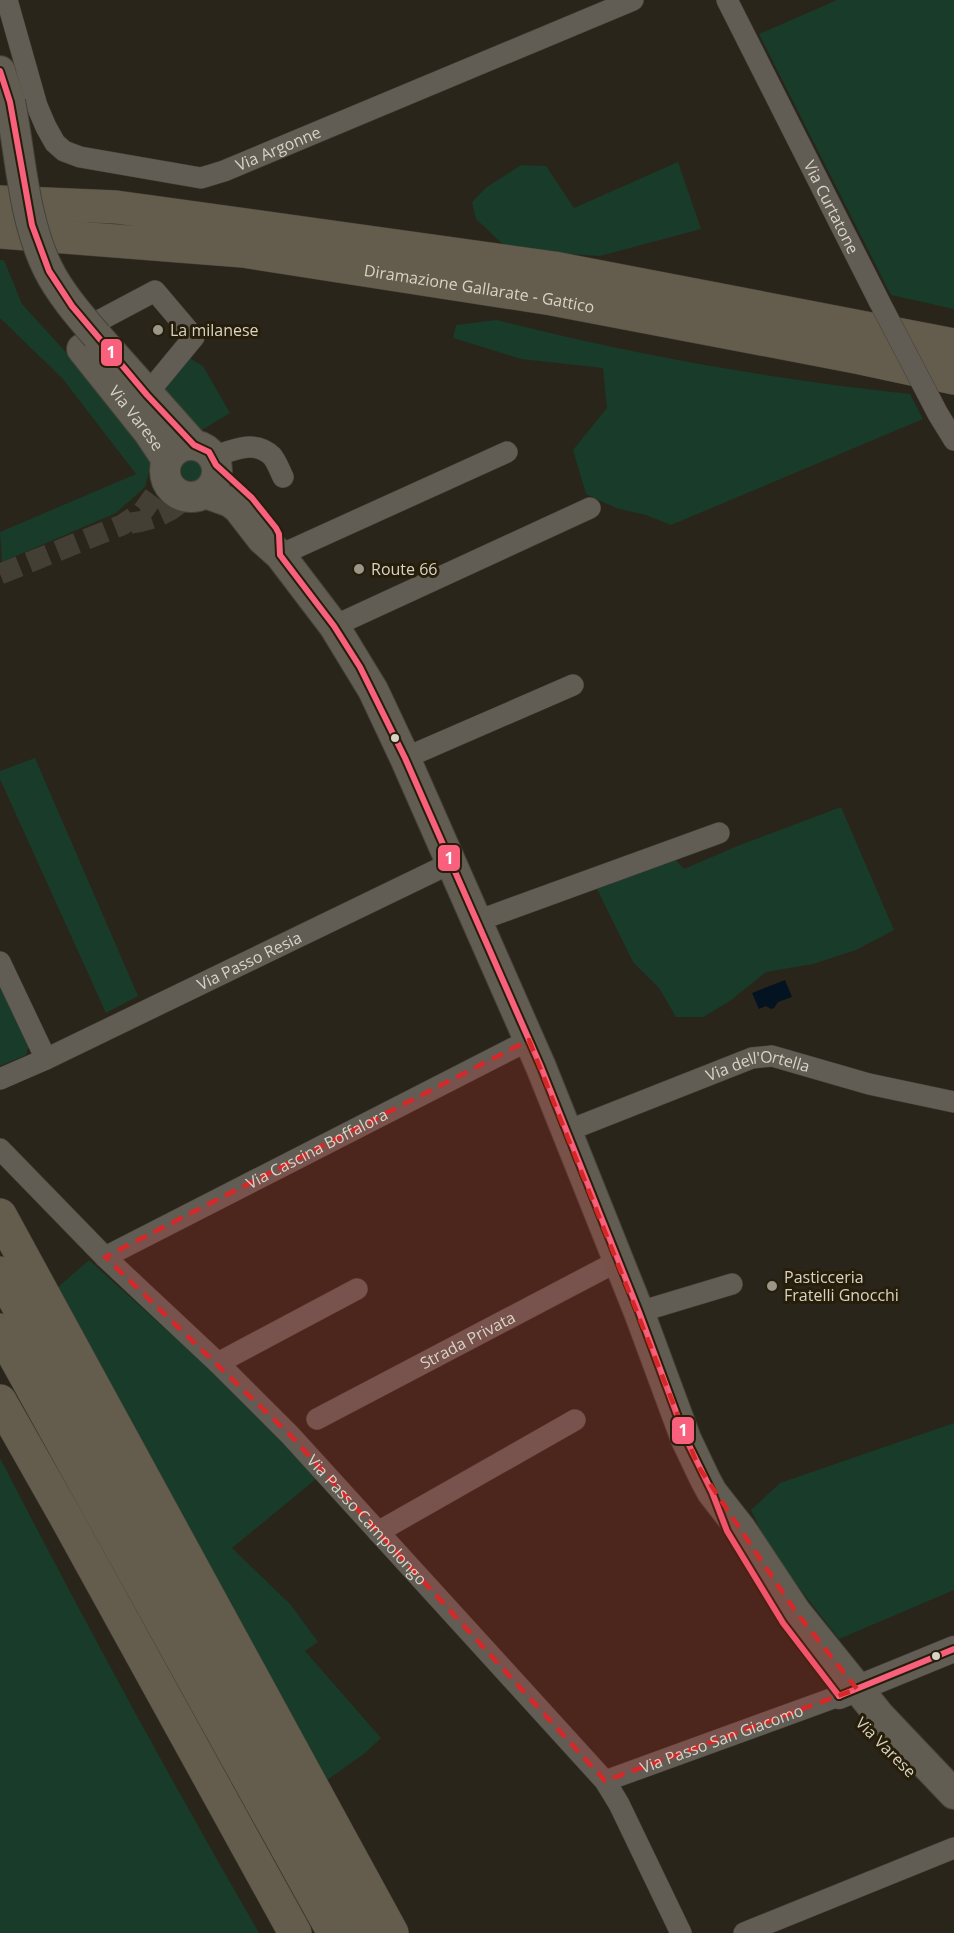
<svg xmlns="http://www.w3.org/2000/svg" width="954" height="1933" font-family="'Open Sans',sans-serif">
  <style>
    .green { fill: #183b2a }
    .water { fill: #041321 }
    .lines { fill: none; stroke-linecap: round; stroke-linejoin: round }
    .minor-tunnel { stroke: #443f34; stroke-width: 21; stroke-dasharray: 21 10; stroke-linecap: butt }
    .minor-casing { stroke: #454138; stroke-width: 22 }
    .tertiary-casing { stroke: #454138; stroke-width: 27 }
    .secondary-casing { stroke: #454138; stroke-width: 32 }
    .motorway-casing { stroke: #454138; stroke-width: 34 }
    .minor { stroke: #615d55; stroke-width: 21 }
    .tertiary { stroke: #615d55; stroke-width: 26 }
    .secondary { stroke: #615d52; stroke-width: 30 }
    .motorway { stroke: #645d4d; stroke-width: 33 }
    .minor-bridge-casing { stroke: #454138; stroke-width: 22; stroke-linecap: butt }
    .secondary-bridge-casing { stroke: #454138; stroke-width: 32; stroke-linecap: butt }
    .minor-bridge { stroke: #615d55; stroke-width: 21 }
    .secondary-bridge { stroke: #615d52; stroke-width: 30 }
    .bus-1-casing { stroke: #271e09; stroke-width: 10 }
    .bus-1 { stroke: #f8607d; stroke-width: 6 }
    .marked { fill: #d62828; fill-opacity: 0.2; stroke: #d62828; stroke-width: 4.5; stroke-dasharray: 12 8; stroke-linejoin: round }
    .poi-dot { fill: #9b968a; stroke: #271e09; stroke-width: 2 }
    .bus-dot { fill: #d8d3c6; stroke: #271e09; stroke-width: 2 }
    .labels { text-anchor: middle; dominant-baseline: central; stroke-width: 6; stroke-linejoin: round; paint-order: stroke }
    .street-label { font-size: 16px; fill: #d8d3c6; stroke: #271e09 }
    .poi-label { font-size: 16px; fill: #d8d3c6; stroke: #271e09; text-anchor: start }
    .line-badge { stroke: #271e09; stroke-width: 2 }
    .badge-label { font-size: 16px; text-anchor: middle; font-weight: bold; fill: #fff }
  </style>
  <rect width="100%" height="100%" fill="#2a251a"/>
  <g class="green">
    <path d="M837 0H954V309L891 295 759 34Z"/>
    <path d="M678 162 701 229 600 256 509 250 476 219 472 202 487 187 521 165 546 166 574 208Z"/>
    <path d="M0 260H4L22 304 143 437 151 464 145 487 116 513 2 562 0 532 136 474 63 379 0 318Z"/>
    <path d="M497 320C633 355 771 379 910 394L923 419 671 525 646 515 616 508 586 494 573 450 607 408 603 368 521 359 453 338 456 325Z"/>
    <path d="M186 356 203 366 230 413 202 430 162 395Z"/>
    <circle cx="192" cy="470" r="11"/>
    <path d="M35 758 138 996 106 1013 0 779V771Z"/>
    <path d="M841 807 894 930 856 950 813 964 766 972 730 1001 703 1017H676L659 988 633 962 597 889 674 858 684 869 740 845Z"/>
    <path d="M0 982 29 1045 26 1055 0 1066Z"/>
    <path d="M89 1260 234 1391 316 1479 232 1548 291 1605 318 1642 305 1651 381 1738 365 1753 323 1783 56 1289Z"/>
    <path d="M954 1423V1590L839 1639 772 1553 751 1510 780 1483Z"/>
    <path d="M0 1458C83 1619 169 1777 259 1933H0Z"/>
  </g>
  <path class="water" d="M785 980 792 997 778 1002 774 1008 771 1009 766 1006 759 1009 752 993Z"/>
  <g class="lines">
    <g class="minor-tunnel">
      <path d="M131 523C151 521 173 512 186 497"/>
      <path d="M0 574 122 525 143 511 166 479"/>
    </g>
    <defs>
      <g id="minor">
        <path id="s1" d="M7 0 37 106 46 127 55 143 64 151 80 157 201 178 224 171 633 0"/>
        <path id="s2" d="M727 0 879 301"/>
        <path d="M89 326 155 291 194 337 147 394"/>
        <path d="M938 414 954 440"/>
        <path d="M213 457C232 450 255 439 272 456 277 462 280 471 283 477"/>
        <path d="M280 555 507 452"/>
        <path d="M334 626 590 508"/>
        <path d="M405 758 573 685"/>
        <path d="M477 921 719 833"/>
        <path d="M0 962 46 1059"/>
        <path id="s3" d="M0 1079 46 1059 451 863"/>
        <path id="s4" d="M567 1131 752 1058 772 1056 869 1084 954 1102"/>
        <path id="s5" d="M0 1149 105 1257 218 1363 290 1435 605 1781 619 1804 681 1933"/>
        <path id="s6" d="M105 1257 529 1040"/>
        <path d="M639 1312 732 1284"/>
        <path d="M218 1363 357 1289"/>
        <path id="s7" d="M317 1419 618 1261"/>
        <path d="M378 1532 575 1420"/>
        <path id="s8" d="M605 1781 839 1696"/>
        <path d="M744 1933 954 1848"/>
      </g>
      <path id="tertiary" d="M839 1696 954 1649"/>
      <g id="secondary">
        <path d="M0 71 10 102"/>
        <path d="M97 336 194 445"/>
        <path id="s9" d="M82 349 149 433 167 460"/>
        <circle cx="191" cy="471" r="26"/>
        <path d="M205 493 230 502 238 508 262 539 280 555 334 626 373 690 405 758 541 1067 639 1312 686 1439 705 1479 712 1492 741 1529 796 1612 879 1715 954 1794"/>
      </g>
      <g id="motorway">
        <path d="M0 202 116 207 554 268 954 345"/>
        <path id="s10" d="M0 232 243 251 552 299 856 357 954 378"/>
        <path d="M0 1215 392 1933"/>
        <path d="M0 1273 171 1585 366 1933"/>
        <path d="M0 1330 334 1933"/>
        <path d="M0 1401 68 1521 295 1933"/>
      </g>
    </defs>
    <use href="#minor" class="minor-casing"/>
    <use href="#tertiary" class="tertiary-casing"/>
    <use href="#secondary" class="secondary-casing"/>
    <use href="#motorway" class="motorway-casing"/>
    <use href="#minor" class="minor"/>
    <use href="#tertiary" class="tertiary"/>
    <use href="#secondary" class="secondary"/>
    <use href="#motorway" class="motorway"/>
    <defs>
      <path id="minor-bridge" d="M879 301 938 414"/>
      <path id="secondary-bridge" d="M10 102C21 157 23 218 48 269 60 293 79 315 97 336"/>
    </defs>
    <use href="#minor-bridge" class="minor-bridge-casing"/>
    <use href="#secondary-bridge" class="secondary-bridge-casing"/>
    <use href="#minor-bridge" class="minor-bridge"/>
    <use href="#secondary-bridge" class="secondary-bridge"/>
    <defs>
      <g id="bus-1">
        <path d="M0 71 10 102 32 225 49 271 72 306 147 395 194 445 209 452 216 465 252 498 276 528 279 534 280 555 334 626 360 667 405 758 541 1067 639 1312 686 1439 712 1492 727 1531 783 1623 839 1696"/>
        <path d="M839 1696 954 1649"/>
      </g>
    </defs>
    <use href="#bus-1" class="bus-1-casing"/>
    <use href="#bus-1" class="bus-1"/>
  </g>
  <path class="marked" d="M529 1040 698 1466 796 1612 857 1689 605 1781 290 1435 105 1257Z"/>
  <g class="poi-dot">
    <circle cx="158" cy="330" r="6"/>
    <circle cx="359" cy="569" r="6"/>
    <circle cx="772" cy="1286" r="6"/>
  </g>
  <g class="bus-dot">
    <circle cx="395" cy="738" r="5"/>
    <circle cx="936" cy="1656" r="5"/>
  </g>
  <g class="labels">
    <g class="street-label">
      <text stroke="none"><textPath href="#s1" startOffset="386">Via Argonne</textPath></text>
      <text stroke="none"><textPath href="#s2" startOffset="232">Via Curtatone</textPath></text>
      <text stroke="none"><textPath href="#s10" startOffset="483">Diramazione Gallarate - Gattico</textPath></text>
      <text stroke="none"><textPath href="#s9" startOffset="88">Via Varese</textPath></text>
      <text stroke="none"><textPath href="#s3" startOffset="276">Via Passo Resia</textPath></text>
      <text stroke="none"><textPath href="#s4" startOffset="204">Via dell'Ortella</textPath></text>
      <text stroke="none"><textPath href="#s6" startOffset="238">Via Cascina Boffalora</textPath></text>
      <text stroke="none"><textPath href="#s7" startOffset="170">Strada Privata</textPath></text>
      <text stroke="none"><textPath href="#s5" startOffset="522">Via Passo Campolongo</textPath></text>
      <text stroke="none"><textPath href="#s8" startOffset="124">Via Passo San Giacomo</textPath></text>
      <text transform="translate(886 1747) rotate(45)">Via Varese</text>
    </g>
    <g class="poi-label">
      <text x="170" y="330">La milanese</text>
      <text x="371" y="569">Route 66</text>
      <text x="784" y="1277">Pasticceria<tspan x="784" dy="18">Fratelli Gnocchi</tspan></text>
    </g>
  </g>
  <g class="line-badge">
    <rect x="100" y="338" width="23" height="29" rx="6" fill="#f8607d"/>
    <rect x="437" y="844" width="24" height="28" rx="6" fill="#f8607d"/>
    <rect x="671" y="1416" width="24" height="29" rx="6" fill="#f8607d"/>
  </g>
  <g class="badge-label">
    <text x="111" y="358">1</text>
    <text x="449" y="864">1</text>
    <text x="683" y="1436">1</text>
  </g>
</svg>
